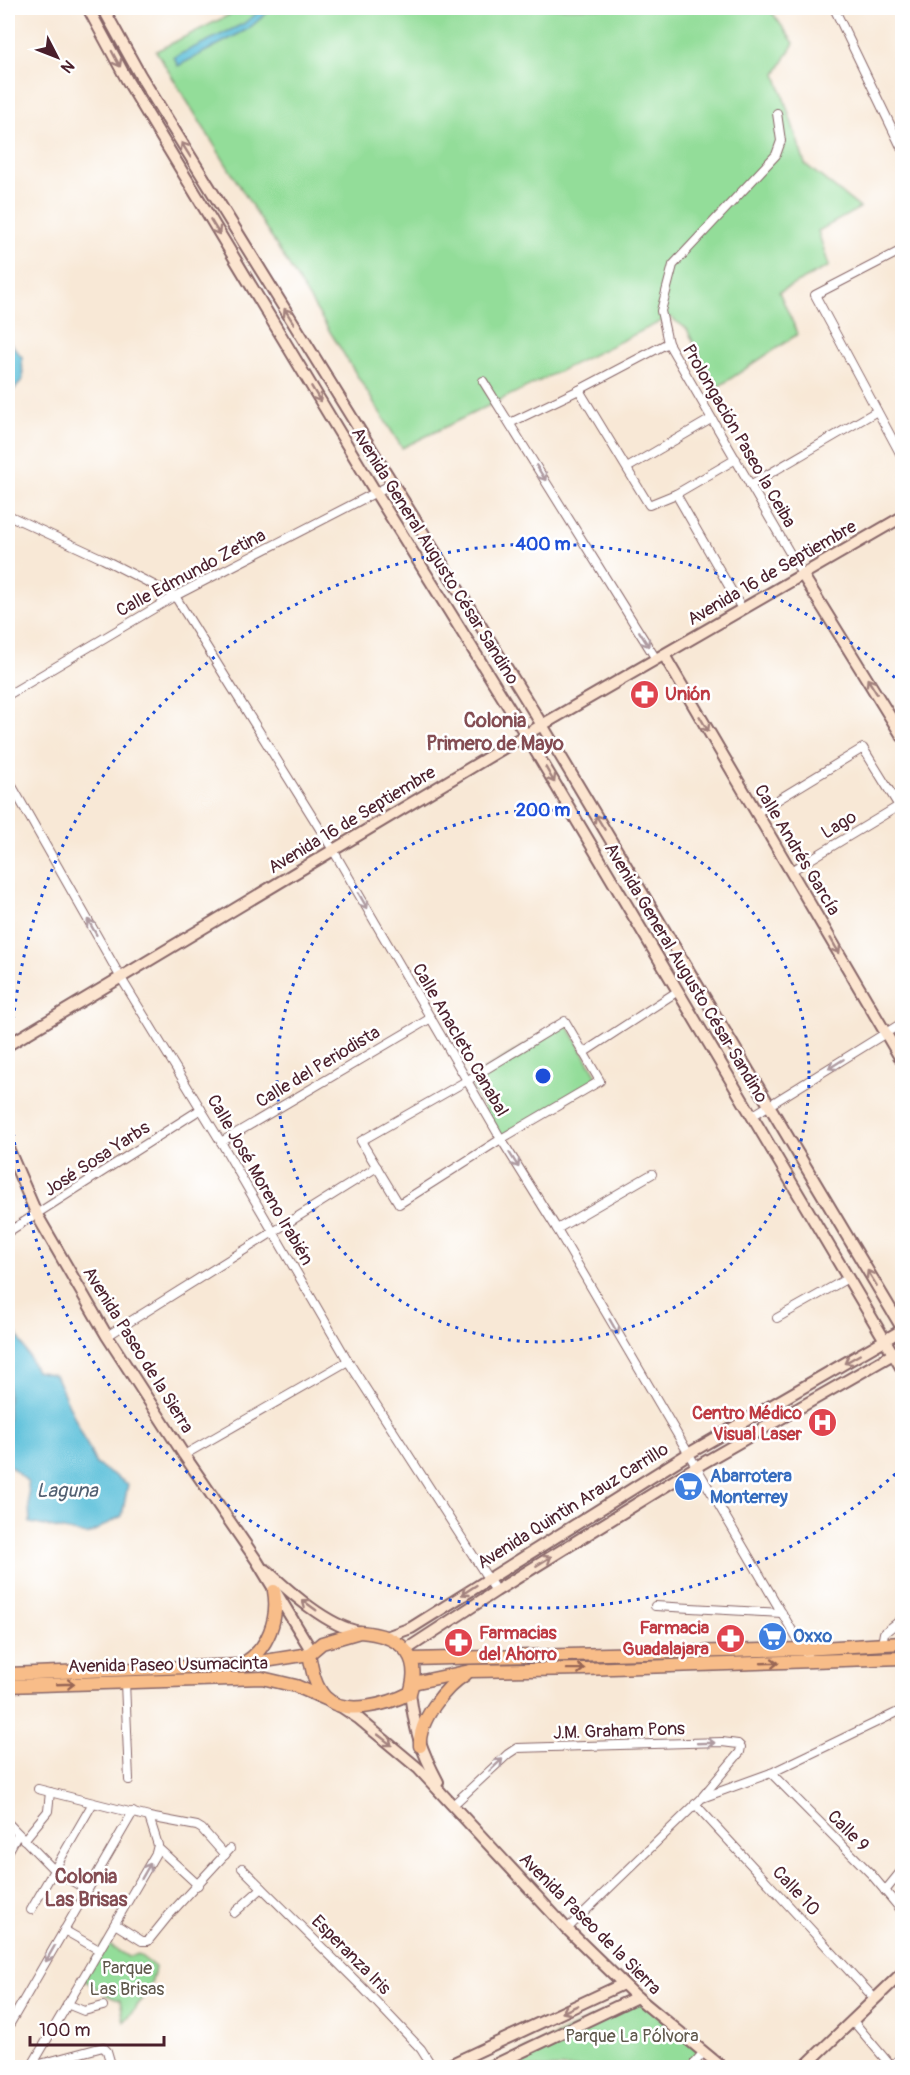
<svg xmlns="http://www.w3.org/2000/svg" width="910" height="2075" font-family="Pangolin,sans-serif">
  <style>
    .green { fill: #93dd99; stroke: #6e7e62; stroke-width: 1.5 }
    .water { fill: #5cc0da; stroke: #537082; stroke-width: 1.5 }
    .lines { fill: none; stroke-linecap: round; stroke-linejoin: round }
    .street-casing { stroke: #876567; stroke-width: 10 }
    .secondary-casing { stroke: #876567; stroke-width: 14 }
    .primary-casing { stroke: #876567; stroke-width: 15 }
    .street { stroke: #fff; stroke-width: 8 }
    .secondary { stroke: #fce5d0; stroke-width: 10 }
    .primary { stroke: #f8bd89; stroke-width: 12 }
    .oneway { stroke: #a3827e }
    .oneway2 { stroke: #ae9aa0 }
    .oneway3 { stroke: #986655 }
    .ring { fill: none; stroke: #1d4ed8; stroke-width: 3; stroke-dasharray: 3 6 }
    .labels { text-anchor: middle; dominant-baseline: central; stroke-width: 5; stroke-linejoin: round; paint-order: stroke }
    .street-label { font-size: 18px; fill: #4a1f2b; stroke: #fff }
    .health-label { font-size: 18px; font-weight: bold; fill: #be3a42; stroke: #fff; text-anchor: start }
    .shop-label { font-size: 18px; font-weight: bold; fill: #366cbe; stroke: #fff; text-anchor: start }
    .park-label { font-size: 18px; fill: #60584c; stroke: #fff }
    .neighbourhood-label { font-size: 20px; font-weight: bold; fill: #844d53; stroke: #fff }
    .water-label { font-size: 20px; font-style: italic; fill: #515f71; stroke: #fff }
    .centre { fill: #1d4ed8; stroke: #fff; stroke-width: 3 }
    .ring-label { font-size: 18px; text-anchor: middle; font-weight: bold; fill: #1d4ed8; stroke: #fff; stroke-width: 5; stroke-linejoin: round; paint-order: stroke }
  </style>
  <rect width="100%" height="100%" fill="#fff"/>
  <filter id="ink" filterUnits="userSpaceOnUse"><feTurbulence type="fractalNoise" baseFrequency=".0167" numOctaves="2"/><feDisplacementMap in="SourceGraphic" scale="12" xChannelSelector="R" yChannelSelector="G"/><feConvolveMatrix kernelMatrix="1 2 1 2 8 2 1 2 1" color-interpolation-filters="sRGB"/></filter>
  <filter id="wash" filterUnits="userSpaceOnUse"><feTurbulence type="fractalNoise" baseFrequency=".008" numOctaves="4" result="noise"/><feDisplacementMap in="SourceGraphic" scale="24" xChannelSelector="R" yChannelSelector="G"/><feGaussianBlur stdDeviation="1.35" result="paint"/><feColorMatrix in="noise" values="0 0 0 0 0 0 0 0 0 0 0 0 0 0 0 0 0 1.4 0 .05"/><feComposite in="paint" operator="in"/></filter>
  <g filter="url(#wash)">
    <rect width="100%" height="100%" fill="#f8e8d6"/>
    <g class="green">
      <path d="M243 8H769L794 43 776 74 805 164 860 208 818 231 829 266 779 292 798 334 715 389 687 329 670 317 402 448 156 51Z"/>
      <path d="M565 1021 600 1081 501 1139 468 1080Z"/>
      <path d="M104 1942 128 1957 138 1954 155 1967C154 1986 137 2007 124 2022L120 2000C104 1997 95 1985 82 1979Z"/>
      <path d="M637 1997 703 2053 690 2067 488 2068Z"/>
    </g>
    <g class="water">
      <path d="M264 8H273L248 29 178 66 174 57 243 24Z"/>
      <path d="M8 340 22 357 23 379 8 397Z"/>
      <path d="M8 1316 36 1371 55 1375 96 1464 128 1484 122 1516 87 1535 30 1523 28 1482 8 1464Z"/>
    </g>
  </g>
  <g filter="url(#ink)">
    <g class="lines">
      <defs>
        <g id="street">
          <path d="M834 8 902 149"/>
          <path d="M777 113 781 141 776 155 673 265 661 311 668 343 802 574"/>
          <path d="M902 250 815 295 902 457"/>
          <path d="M483 381 656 659"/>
          <path d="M579 390 649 505 676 494 736 459"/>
          <path d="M510 423 579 390 668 343"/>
          <path d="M627 468 711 419"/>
          <path d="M750 485 877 411"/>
          <path d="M676 494 742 609"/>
          <path d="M8 515 103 559 175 596 333 850 501 1139 557 1229 810 1661"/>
          <path d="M8 695 175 596 392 484"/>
          <path d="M8 779 121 978 221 1142 348 1361 496 1591"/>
          <path d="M756 813 863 748 902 811"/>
          <path d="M791 871 902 804"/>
          <path d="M565 1021 600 1081 501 1139 399 1204 361 1141 468 1080Z"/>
          <path d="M583 1053 678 991"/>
          <path d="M752 1116 902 1023"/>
          <path d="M221 1142 431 1018"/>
          <path d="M557 1229 652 1174"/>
          <path d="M8 1232 201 1109"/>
          <path d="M777 1318 848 1278"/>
          <path d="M107 1336 377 1167"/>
          <path d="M184 1455 348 1361"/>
          <path d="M655 1606 782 1613"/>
          <path d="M882 1644 884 1633 902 1619"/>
          <path d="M125 1682 129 1780"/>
          <path d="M771 1773 871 1874 902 1911"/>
          <path d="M38 1789 149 1817 197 1826 202 1829 225 1855"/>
          <path d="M695 1804 875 1999"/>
          <path d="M453 1805 508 1754 517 1748 722 1742 738 1744 741 1747 740 1752 703 1796"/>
          <path d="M8 1823 54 1870 87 1890"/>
          <path d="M24 1840 48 1811 50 1792"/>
          <path d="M158 1848 198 1885"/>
          <path d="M8 1852 18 1834"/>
          <path d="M242 1868 364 1989 421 2049 433 2068"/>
          <path d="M885 1891 902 1870"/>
          <path d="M31 1910 93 1803"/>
          <path d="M234 1913 262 1888"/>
          <path d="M115 1924 142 1941H148L169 1915 230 1849"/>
          <path d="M567 1929 702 1798 771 1773 902 1710"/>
          <path d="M64 1930 99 1950"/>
          <path d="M67 2004 84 2011 103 2006"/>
          <path d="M853 2021 891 2066"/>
          <path d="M8 2027 133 1812"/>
          <path d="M29 2067 103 2047 107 2051 112 2068"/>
          <path d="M31 2067 156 1853 158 1845 149 1817"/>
          <path d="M690 2068 703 2053"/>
          <path d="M890 2068 902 2056"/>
        </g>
        <g id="secondary">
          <path d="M88 8 127 80 376 493 526 735 902 1369"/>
          <path d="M103 8 140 75 542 725 902 1328"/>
          <path d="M802 574 902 736"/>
          <path d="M664 655 902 1061"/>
          <path d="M8 1045 542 725 902 517"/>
          <path d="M8 1148 37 1215 107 1336 184 1455 257 1561 311 1650"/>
          <path d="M266 1570C290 1592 327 1626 360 1632"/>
          <path d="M386 1637 411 1628 688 1454 902 1330"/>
          <path d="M407 1649 496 1591 696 1467 902 1349"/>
          <path d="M410 1693C415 1731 420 1748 438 1782"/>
          <path d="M340 1706 358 1718 419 1769 567 1929 637 1997 723 2068"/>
          <path d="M443 2068 623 1984"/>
          <path d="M488 2068 637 1997"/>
          <path d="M803 2068 902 1973"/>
        </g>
        <g id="primary">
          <path d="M360 1632C398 1635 423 1653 410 1693 389 1704 344 1717 325 1697 314 1685 312 1669 309 1654L322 1643Z"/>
          <path d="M413 1659 804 1649 902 1643"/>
          <path d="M244 1663C268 1649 279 1618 274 1591"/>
          <path d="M8 1674 240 1665 309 1654"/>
          <path d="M413 1683 470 1671 584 1669 902 1658"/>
          <path d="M8 1686 262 1678 296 1686 326 1699"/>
          <path d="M420 1746C418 1721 445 1687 466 1674"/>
        </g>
      </defs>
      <use href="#street" class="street-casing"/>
      <use href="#secondary" class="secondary-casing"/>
      <use href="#primary" class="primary-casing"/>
      <use href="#street" class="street"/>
      <use href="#secondary" class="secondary"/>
      <use href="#primary" class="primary"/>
    </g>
    <defs><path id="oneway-shaft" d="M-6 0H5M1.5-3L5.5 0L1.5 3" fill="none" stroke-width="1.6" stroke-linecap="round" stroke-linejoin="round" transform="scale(1.5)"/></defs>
    <g class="oneway">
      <use href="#oneway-shaft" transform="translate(116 59) rotate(62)"/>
      <use href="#oneway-shaft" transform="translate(186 150) rotate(-122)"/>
      <use href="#oneway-shaft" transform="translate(215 227) rotate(59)"/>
      <use href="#oneway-shaft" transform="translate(289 316) rotate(-122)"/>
      <use href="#oneway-shaft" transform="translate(316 394) rotate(59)"/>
      <use href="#oneway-shaft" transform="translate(872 686) rotate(-122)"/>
      <use href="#oneway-shaft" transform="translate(704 724) rotate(60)"/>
      <use href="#oneway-shaft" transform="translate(550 775) rotate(60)"/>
      <use href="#oneway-shaft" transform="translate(600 822) rotate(-121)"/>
      <use href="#oneway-shaft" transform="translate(835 946) rotate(60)"/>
      <use href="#oneway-shaft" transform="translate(872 1278) rotate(-121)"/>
      <use href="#oneway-shaft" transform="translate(852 1359) rotate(150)"/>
      <use href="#oneway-shaft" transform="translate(544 1561) rotate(-32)"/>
      <use href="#oneway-shaft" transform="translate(469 1590) rotate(147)"/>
      <use href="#oneway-shaft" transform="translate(309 1605) rotate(-144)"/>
      <use href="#oneway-shaft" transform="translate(385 1740) rotate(38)"/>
      <use href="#oneway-shaft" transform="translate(570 2009) rotate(155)"/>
    </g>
    <g class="oneway2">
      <use href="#oneway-shaft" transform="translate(541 473) rotate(58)"/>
      <use href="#oneway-shaft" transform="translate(644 639) rotate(58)"/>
      <use href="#oneway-shaft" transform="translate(363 901) rotate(60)"/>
      <use href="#oneway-shaft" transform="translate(92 927) rotate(-120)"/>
      <use href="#oneway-shaft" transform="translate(836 1064) rotate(148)"/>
      <use href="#oneway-shaft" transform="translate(514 1160) rotate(58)"/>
      <use href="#oneway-shaft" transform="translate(614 1327) rotate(60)"/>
      <use href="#oneway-shaft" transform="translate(706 1743) rotate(-2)"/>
      <use href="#oneway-shaft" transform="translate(496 1765) rotate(-43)"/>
      <use href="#oneway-shaft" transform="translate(146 1871) rotate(-60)"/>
      <use href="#oneway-shaft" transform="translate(50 1954) rotate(120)"/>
    </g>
    <g class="oneway3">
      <use href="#oneway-shaft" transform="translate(770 1663) rotate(-2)"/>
      <use href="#oneway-shaft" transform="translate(576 1669) rotate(-1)"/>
      <use href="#oneway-shaft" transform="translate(66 1684) rotate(-2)"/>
    </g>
  </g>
  <g class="ring">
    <circle cx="543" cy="1076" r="266"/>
    <path d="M902 1468A532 532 0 1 1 902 684"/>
  </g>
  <defs>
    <symbol id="pharmacy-disc" viewBox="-11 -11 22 22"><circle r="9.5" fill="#e0444e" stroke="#fff"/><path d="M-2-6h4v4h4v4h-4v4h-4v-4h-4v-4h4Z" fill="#fff"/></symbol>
    <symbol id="hospital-disc" viewBox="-11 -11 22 22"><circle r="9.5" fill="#e0444e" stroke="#fff"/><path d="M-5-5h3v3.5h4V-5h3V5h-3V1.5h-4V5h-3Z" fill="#fff"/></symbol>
    <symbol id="supermarket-disc" viewBox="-11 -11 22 22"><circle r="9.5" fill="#3f7fe0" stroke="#fff"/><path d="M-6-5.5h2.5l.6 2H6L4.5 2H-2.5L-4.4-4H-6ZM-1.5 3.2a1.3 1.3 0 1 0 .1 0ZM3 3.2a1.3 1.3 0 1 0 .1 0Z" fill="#fff"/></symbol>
  </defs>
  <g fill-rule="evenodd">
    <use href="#pharmacy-disc" x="628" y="678" width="33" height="33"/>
    <use href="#hospital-disc" x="806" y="1406" width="33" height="33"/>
    <use href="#supermarket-disc" x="672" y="1470" width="33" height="33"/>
    <use href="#supermarket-disc" x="756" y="1620" width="33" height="33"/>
    <use href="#pharmacy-disc" x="714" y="1622" width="33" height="33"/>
    <use href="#pharmacy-disc" x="442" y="1626" width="33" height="33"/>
  </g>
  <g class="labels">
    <g class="street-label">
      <text transform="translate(739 436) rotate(60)">Prolongación Paseo la Ceiba</text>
      <text transform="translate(435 556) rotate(58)">Avenida General Augusto César Sandino</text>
      <text transform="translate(191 573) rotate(-28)">Calle Edmundo Zetina</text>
      <text transform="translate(772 573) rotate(-30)">Avenida 16 de Septiembre</text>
      <text transform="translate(352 820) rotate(-31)">Avenida 16 de Septiembre</text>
      <text transform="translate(839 825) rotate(-31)">Lago</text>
      <text transform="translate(797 850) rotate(59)">Calle Andrés García</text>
      <text transform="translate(686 973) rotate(59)">Avenida General Augusto César Sandino</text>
      <text transform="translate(460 1040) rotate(60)">Calle Anacleto Canabal</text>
      <text transform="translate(318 1067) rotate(-31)">Calle del Periodista</text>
      <text transform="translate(97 1159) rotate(-33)">José Sosa Yarbs</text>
      <text transform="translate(260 1180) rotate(60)">Calle José Moreno Irabién</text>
      <text transform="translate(138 1350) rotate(58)">Avenida Paseo de la Sierra</text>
      <text transform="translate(573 1506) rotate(-32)">Avenida Quintin Arauz Carrillo</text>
      <text transform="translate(168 1665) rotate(-1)">Avenida Paseo Usumacinta</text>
      <text transform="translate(619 1731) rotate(-2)">J.M. Graham Pons</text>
      <text transform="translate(848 1831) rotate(45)">Calle 9</text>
      <text transform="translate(796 1891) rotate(47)">Calle 10</text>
      <text transform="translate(590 1924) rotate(45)">Avenida Paseo de la Sierra</text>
      <text transform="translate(351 1955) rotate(45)">Esperanza Iris</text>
    </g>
    <g class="health-label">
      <text x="665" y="694">Unión</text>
      <text x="802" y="1413" text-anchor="end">Centro Médico<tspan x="802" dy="21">Visual Laser</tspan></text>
      <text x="709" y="1628" text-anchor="end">Farmacia<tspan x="709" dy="21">Guadalajara</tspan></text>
      <text x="479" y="1633">Farmacias<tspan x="479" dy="21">del Ahorro</tspan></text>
    </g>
    <g class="shop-label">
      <text x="710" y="1476">Abarrotera<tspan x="710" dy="21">Monterrey</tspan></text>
      <text x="793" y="1636">Oxxo</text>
    </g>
    <g class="park-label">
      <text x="127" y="1968">Parque<tspan x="127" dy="21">Las Brisas</tspan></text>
      <text x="632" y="2036">Parque La Pólvora</text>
    </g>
    <g class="neighbourhood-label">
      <text x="495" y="720">Colonia<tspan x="495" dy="23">Primero de Mayo</tspan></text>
      <text x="86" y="1876">Colonia<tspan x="86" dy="23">Las Brisas</tspan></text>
    </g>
    <g class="water-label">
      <text x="67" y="1490">Laguna</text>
    </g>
  </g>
  <circle cx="543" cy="1076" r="9" class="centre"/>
  <g class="ring-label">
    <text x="543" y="550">400 m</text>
    <text x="543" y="816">200 m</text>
  </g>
  <rect width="910" height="2075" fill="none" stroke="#fff" stroke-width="30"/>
  <g transform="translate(57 57) rotate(132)" stroke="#ffffff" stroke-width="4.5" paint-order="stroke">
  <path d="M0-4.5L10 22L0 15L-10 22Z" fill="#4a1f2b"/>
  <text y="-9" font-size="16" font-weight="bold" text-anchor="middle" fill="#4a1f2b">N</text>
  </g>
  <path d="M30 2036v9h134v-9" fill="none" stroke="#4a1f2b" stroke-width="3"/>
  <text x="39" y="2036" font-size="18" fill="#4a1f2b" stroke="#ffffff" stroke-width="4.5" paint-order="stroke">100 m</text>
</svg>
